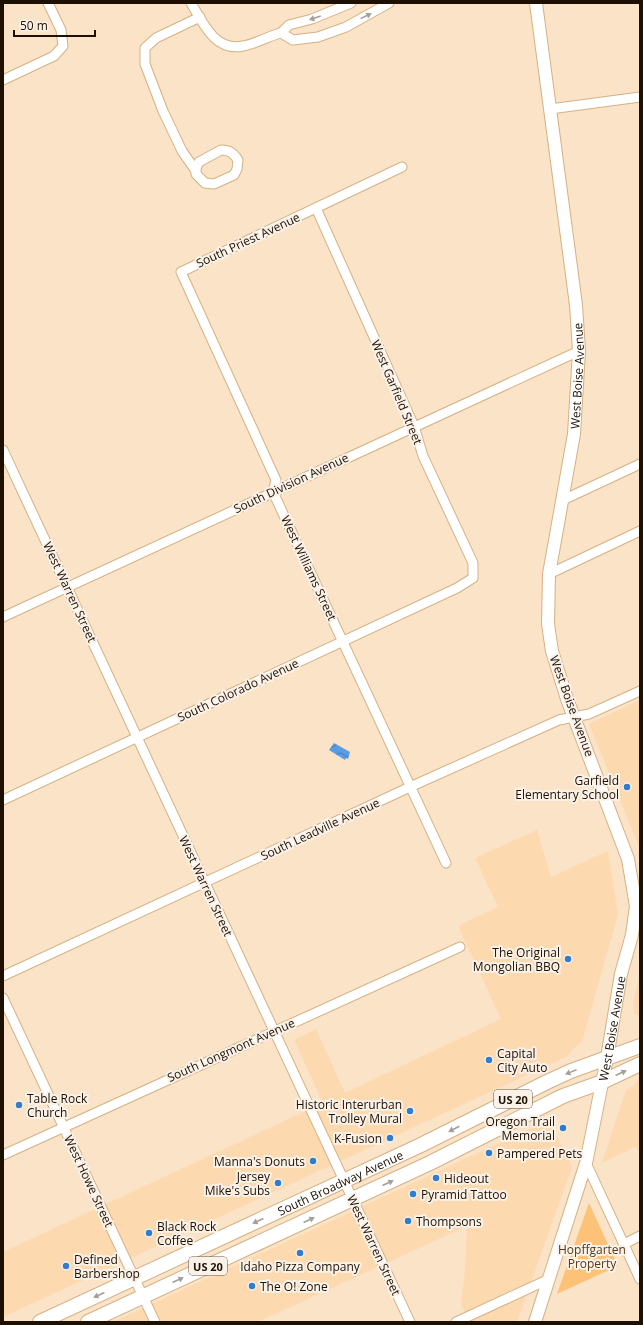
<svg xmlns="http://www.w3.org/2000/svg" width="643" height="1325" font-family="'Open Sans',sans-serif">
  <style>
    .built { fill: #fcd9af }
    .park { fill: #fcc277 }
    .water { fill: url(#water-waves) }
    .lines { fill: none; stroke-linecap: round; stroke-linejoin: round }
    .street-casing { stroke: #d5b183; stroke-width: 11 }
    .secondary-casing { stroke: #d5b183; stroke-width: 14 }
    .primary-casing { stroke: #d5b183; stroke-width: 16 }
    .street { stroke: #fff; stroke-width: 9 }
    .secondary { stroke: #fff; stroke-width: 12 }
    .primary { stroke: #fff; stroke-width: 14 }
    .oneway { fill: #a59f99 }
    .poi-dot { fill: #307dcd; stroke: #faf2e9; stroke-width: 1.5 }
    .labels { text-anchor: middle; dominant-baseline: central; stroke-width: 4; stroke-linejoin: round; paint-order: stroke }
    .shield { fill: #faf2e9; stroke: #605447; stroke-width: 1 }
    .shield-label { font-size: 11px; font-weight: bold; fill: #1e1001 }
    .street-label { font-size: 12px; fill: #1e1001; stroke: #faf2e9 }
    .poi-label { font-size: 12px; fill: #1e1001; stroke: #faf2e9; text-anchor: start }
    .park-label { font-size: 12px; fill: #543a15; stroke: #faf2e9 }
  </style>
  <defs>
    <pattern id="water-waves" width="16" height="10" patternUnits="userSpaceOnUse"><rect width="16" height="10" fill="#599ce6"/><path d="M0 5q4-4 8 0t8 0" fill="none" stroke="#497eb8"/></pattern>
  </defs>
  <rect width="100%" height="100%" fill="#fae3c7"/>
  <g class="built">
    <path d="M640 700V849L589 724Z"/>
    <path d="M537 830 551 877 608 851 618 914 582 1042 572 1050 568 1056 3 1317V1252L323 1103 294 1040 316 1029 345 1093 501 1019 459 928 460 925 498 907 475 858Z"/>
    <path d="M640 973V1017L634 1014 633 1004Z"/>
    <path d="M640 1077V1149L638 1150 635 1147 602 1163 626 1090 634 1086Z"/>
    <path d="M549 1120 572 1167 517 1322H469L461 1304 465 1271 467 1226 258 1322H113Z"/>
  </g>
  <path class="park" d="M589 1203 618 1266 557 1294Z"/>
  <path class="water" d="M334 743 350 752 348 759 346 758 345 760 329 750Z"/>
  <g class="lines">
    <defs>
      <g id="street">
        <path d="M191 3C203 23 215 52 243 46 256 44 268 36 281 33"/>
        <path d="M351 3 312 19 289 25 281 33 293 40 318 37 346 27 389 3"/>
        <path d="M3 80 54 56 63 46 61 30 48 3"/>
        <path d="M550 109 640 97"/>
        <path d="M221 150C230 150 233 153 238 160L237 169 234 175 214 184 205 183 196 174V168L199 162Z"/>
        <path d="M402 167 181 272 276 480 273 492 446 863"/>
        <path d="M196 171 182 151 163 111 145 64V48L156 38 200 17"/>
        <path d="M3 450 410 1322"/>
        <path d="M563 500 640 464"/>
        <path d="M549 574 640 531"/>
        <path d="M3 617 579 351"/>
        <path d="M3 800 457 588 473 578V563L423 456 414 426 316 208"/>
        <path d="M3 976 410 787 559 720 589 714 640 691"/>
        <path d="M3 998 155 1322"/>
        <path d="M3 1155 460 947"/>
        <path d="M586 1163 640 1279"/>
        <path d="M624 1244 640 1236"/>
        <path d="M456 1322 547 1280"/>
      </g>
      <g id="secondary">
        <path id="s1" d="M535 1322 586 1163 607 1058 621 974 632 935 636 906 628 859 567 699 552 651 548 624 549 574 574 434 579 351 576 305 536 3"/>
      </g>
      <g id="primary">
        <path id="s2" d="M40 1322 421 1145 547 1082 571 1071 640 1046"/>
        <path d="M88 1322 430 1163 563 1096 602 1082 640 1064"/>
      </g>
    </defs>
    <use href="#street" class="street-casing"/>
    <use href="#secondary" class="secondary-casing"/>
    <use href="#primary" class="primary-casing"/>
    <use href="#street" class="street"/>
    <use href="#secondary" class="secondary"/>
    <use href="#primary" class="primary"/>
  </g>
  <defs><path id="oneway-solid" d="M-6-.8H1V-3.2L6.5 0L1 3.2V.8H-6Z"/></defs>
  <g class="oneway">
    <use href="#oneway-solid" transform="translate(366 16) rotate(-26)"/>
    <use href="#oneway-solid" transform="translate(315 18) rotate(161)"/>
    <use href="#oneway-solid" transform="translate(571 1072) rotate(158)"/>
    <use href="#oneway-solid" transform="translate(621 1073) rotate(-25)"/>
    <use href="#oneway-solid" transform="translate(454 1129) rotate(153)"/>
    <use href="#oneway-solid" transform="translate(388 1183) rotate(-25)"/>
    <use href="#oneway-solid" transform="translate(309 1220) rotate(-25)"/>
    <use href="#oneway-solid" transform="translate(258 1221) rotate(155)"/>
    <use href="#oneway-solid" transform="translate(178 1280) rotate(-25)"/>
    <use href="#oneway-solid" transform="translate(99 1295) rotate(155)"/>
  </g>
  <g class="poi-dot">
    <circle cx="627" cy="787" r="4"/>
    <circle cx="568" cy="959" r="4"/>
    <circle cx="489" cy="1060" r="4"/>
    <circle cx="19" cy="1105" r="4"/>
    <circle cx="410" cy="1111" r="4"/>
    <circle cx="563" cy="1128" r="4"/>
    <circle cx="390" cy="1138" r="4"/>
    <circle cx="489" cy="1153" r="4"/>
    <circle cx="313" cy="1161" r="4"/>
    <circle cx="436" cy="1178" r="4"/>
    <circle cx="278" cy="1183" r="4"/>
    <circle cx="413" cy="1194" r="4"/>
    <circle cx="408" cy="1221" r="4"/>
    <circle cx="149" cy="1233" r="4"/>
    <circle cx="300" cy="1253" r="4"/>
    <circle cx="66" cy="1266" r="4"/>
    <circle cx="252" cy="1286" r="4"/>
  </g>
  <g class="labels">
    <g class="shield">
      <rect x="494" y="1090" width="38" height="18" rx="3"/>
      <rect x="189" y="1257" width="38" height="18" rx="3"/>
    </g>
    <g class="shield-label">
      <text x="513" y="1099">US 20</text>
      <text x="208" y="1266">US 20</text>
    </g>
    <g class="street-label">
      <text transform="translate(248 240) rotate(-25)">South Priest Avenue</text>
      <text stroke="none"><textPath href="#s1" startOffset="976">West Boise Avenue</textPath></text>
      <text transform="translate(397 392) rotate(67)">West Garfield Street</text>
      <text transform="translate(291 483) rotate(-25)">South Division Avenue</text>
      <text transform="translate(309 568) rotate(65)">West Williams Street</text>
      <text transform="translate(70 592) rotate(65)">West Warren Street</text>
      <text transform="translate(238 690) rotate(-25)">South Colorado Avenue</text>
      <text transform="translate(572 706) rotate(70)">West Boise Avenue</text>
      <text transform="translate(320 829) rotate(-25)">South Leadville Avenue</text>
      <text transform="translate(206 886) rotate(65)">West Warren Street</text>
      <text stroke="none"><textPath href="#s1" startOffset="304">West Boise Avenue</textPath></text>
      <text transform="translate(231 1050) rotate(-24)">South Longmont Avenue</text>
      <text transform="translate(89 1181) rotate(65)">West Howe Street</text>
      <text stroke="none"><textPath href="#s2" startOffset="331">South Broadway Avenue</textPath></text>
      <text transform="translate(374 1245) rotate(65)">West Warren Street</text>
    </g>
    <g class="poi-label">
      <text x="619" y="780" text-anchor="end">Garfield<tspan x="619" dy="14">Elementary School</tspan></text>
      <text x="560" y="952" text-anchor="end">The Original<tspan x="560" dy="14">Mongolian BBQ</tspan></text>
      <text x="497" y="1053">Capital<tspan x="497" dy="14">City Auto</tspan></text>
      <text x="27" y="1098">Table Rock<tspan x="27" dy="14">Church</tspan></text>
      <text x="402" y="1104" text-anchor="end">Historic Interurban<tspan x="402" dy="14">Trolley Mural</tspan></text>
      <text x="555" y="1121" text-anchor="end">Oregon Trail<tspan x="555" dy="14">Memorial</tspan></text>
      <text x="382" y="1138" text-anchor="end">K-Fusion</text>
      <text x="497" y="1153">Pampered Pets</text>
      <text x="305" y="1161" text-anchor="end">Manna's Donuts</text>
      <text x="270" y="1176" text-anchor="end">Jersey<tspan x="270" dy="14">Mike's Subs</tspan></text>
      <text x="444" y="1178">Hideout</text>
      <text x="421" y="1194">Pyramid Tattoo</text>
      <text x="416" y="1221">Thompsons</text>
      <text x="157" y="1226">Black Rock<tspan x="157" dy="14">Coffee</tspan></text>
      <text x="74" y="1259">Defined<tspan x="74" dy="14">Barbershop</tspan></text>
      <text x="300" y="1266" text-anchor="middle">Idaho Pizza Company</text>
      <text x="260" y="1286">The O! Zone</text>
    </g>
    <g class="park-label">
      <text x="592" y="1249">Hopffgarten<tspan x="592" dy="14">Property</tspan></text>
    </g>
  </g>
  <rect width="643" height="1325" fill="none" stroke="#1e1001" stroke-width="8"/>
  <path d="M14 30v6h81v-6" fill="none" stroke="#1e1001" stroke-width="2"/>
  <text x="20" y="30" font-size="12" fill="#1e1001" stroke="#faf2e9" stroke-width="3" paint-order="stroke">50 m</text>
</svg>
